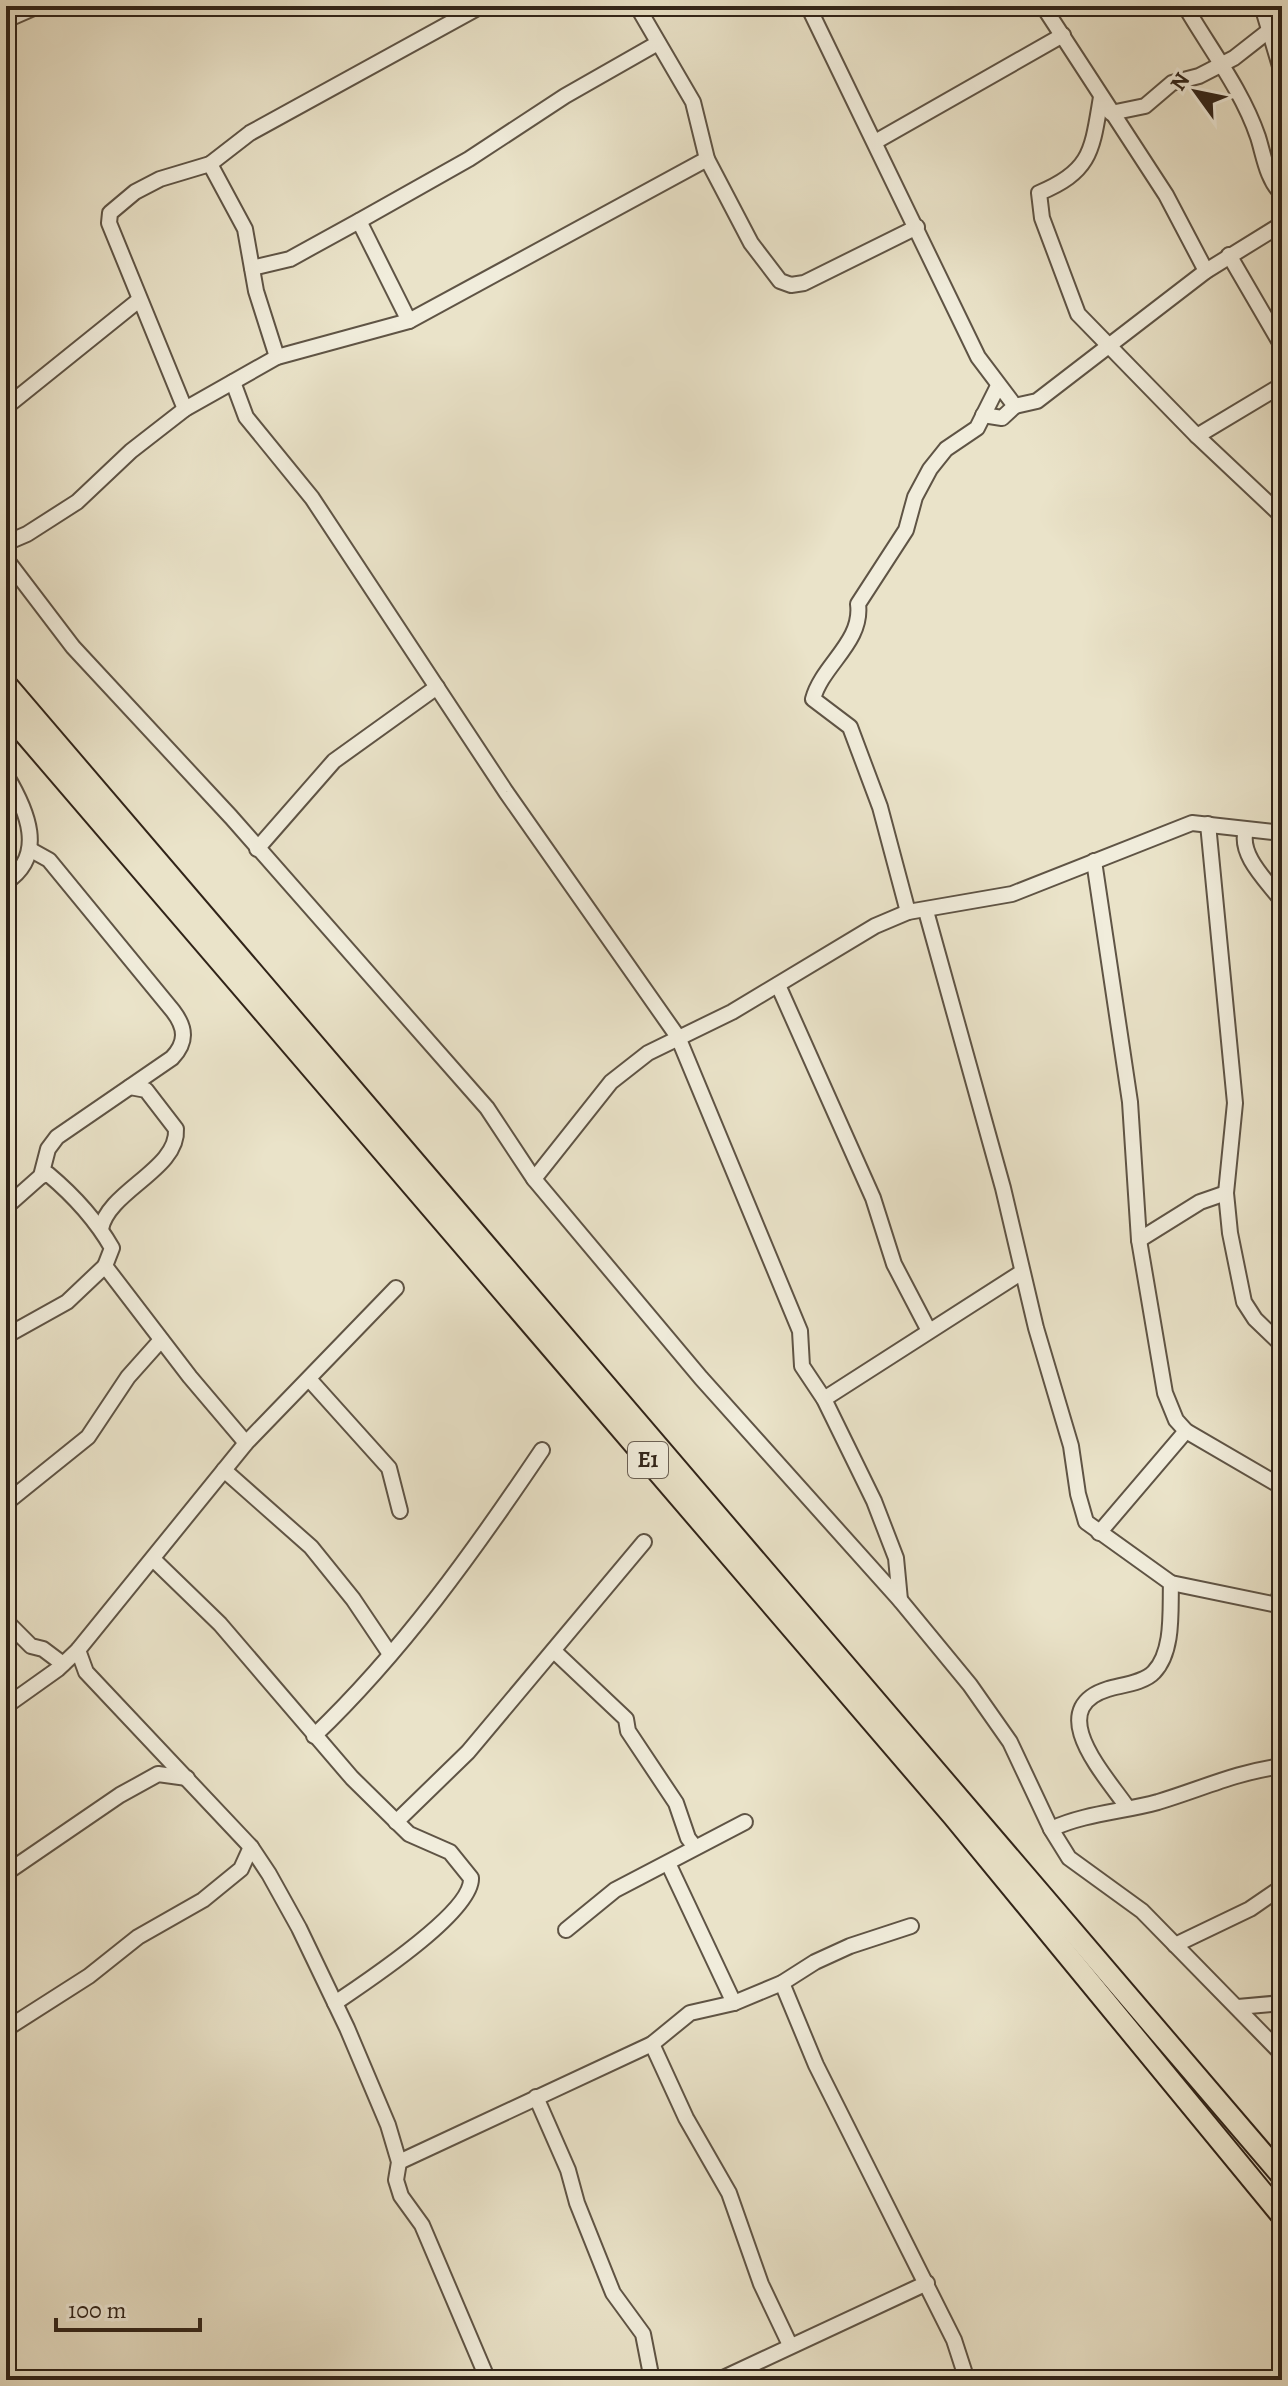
<svg xmlns="http://www.w3.org/2000/svg" width="1288" height="2386" font-family="Alegreya,serif">
  <style>
    .lines { fill: none; stroke-linecap: round; stroke-linejoin: round }
    .minor-casing { stroke: #5f5445; stroke-width: 18 }
    .highway-casing { stroke: #312419; stroke-width: 24 }
    .minor { stroke: #f1eddc; stroke-width: 14 }
    .highway { stroke: #eae3c9; stroke-width: 20 }
    .labels { text-anchor: middle; dominant-baseline: central; stroke-width: 8; stroke-linejoin: round; paint-order: stroke }
    .shield { fill: #f1eddc; stroke: #6b6054; stroke-width: 2 }
    .shield-label { font-size: 22px; font-weight: bold; fill: #312419 }
  </style>
  <rect width="100%" height="100%" fill="#eae3c9"/>
  <filter id="stains"><feTurbulence type="fractalNoise" baseFrequency=".0025" numOctaves="4"/><feColorMatrix values="0 0 0 0 .2 0 0 0 0 .09 0 0 0 0 .02 0 0 0 .5 -.17"/></filter>
  <radialGradient id="worn" r=".72"><stop offset=".6" stop-color="#630" stop-opacity="0"/><stop offset="1" stop-color="#630" stop-opacity=".3"/></radialGradient>
  <g class="lines">
    <defs>
      <g id="minor">
        <path d="M637 6 693 102 707 159 751 243 780 281 791 285 804 283 917 227"/>
        <path d="M808 6 978 357 1015 406 1037 401 1206 271 1282 224"/>
        <path d="M1043 6 1166 195 1206 271"/>
        <path d="M1185 6C1210 49 1242 90 1258 137 1264 156 1267 180 1282 194"/>
        <path d="M1262 6 1282 73"/>
        <path d="M6 20 38 6"/>
        <path d="M1101 97C1092 150 1092 171 1039 193L1042 218 1078 314 1197 436 1282 516"/>
        <path d="M1111 113 1145 106 1172 83 1199 76 1234 58 1271 29"/>
        <path d="M875 142 1063 35"/>
        <path d="M210 164 245 229 256 291 277 357"/>
        <path d="M359 221 409 321"/>
        <path d="M1229 255 1282 346"/>
        <path d="M252 268 290 259 359 221 469 159 565 96 658 43"/>
        <path d="M233 382 246 417 312 498 506 792 678 1037 800 1331 802 1366 824 1399 874 1501 896 1558 900 1600"/>
        <path d="M6 407 139 300"/>
        <path d="M185 409 109 223 110 213 135 192 160 179 210 164 250 133 481 6"/>
        <path d="M983 415 1002 418 1015 406"/>
        <path d="M1197 436 1282 385"/>
        <path d="M6 543 27 534 77 502 131 451 185 409 277 357 409 321 707 159"/>
        <path d="M6 559 73 647 231 817 487 1108 534 1179 701 1378 900 1600 970 1685 1010 1742 1051 1829 1069 1858 1142 1911 1282 2054"/>
        <path d="M6 775C27 810 47 855 6 882"/>
        <path d="M1208 824 1235 1103 1226 1193 1230 1233 1244 1302 1255 1319 1282 1345"/>
        <path d="M1246 830C1238 855 1268 882 1282 901"/>
        <path d="M257 849 334 761 437 687"/>
        <path d="M1094 861 1130 1102 1139 1240 1165 1393 1176 1420 1186 1431 1282 1487"/>
        <path d="M926 911 1003 1188 1036 1328 1071 1446 1078 1494 1086 1522 1171 1583 1282 1606"/>
        <path d="M908 912 880 807 850 727 813 699C822 665 863 642 858 604L906 530 915 497 930 469 946 449 977 428 998 386"/>
        <path d="M778 985 873 1198 894 1264 928 1329"/>
        <path d="M41 1176 48 1174C73 1195 96 1220 112 1248L105 1266 190 1377 246 1443"/>
        <path d="M534 1179 611 1082 648 1053 732 1012 875 926 908 912 1012 894 1192 823 1282 833"/>
        <path d="M6 1207 41 1176 48 1149 57 1137 172 1058C187 1042 186 1028 173 1011L49 860 31 850"/>
        <path d="M101 1229C108 1191 179 1169 176 1129L146 1090 130 1087"/>
        <path d="M1139 1240 1200 1202 1226 1193"/>
        <path d="M6 1336 67 1302 105 1266"/>
        <path d="M309 1379 389 1468 400 1511"/>
        <path d="M824 1399 1022 1272"/>
        <path d="M224 1470 311 1547 353 1599 390 1654"/>
        <path d="M6 1503 88 1437 128 1377 161 1340"/>
        <path d="M1099 1533 1186 1431"/>
        <path d="M153 1559 220 1624 352 1778 409 1834 450 1852 471 1878C473 1912 363 1984 335 2003"/>
        <path d="M1277 1604 1282 1587"/>
        <path d="M6 1621 31 1646 43 1649 63 1664"/>
        <path d="M78 1650 86 1672 251 1847 269 1874 299 1928 347 2028 388 2125 399 2162 396 2180 401 2196 422 2225 488 2380"/>
        <path d="M554 1651 626 1719 628 1731 676 1803 688 1838 695 1847"/>
        <path d="M6 1706 58 1669 78 1650 246 1443 396 1288"/>
        <path d="M314 1736C402 1652 474 1551 542 1450"/>
        <path d="M1127 1807C1105 1775 1043 1709 1108 1689 1121 1685 1144 1683 1154 1672 1174 1651 1170 1610 1171 1583"/>
        <path d="M396 1822 468 1752 644 1542"/>
        <path d="M1051 1829C1086 1813 1122 1812 1158 1802 1201 1789 1237 1772 1282 1766"/>
        <path d="M668 1863 734 2003"/>
        <path d="M6 1873 120 1795 158 1774 187 1778"/>
        <path d="M566 1930 615 1890 745 1822"/>
        <path d="M1175 1945 1250 1909 1282 1887"/>
        <path d="M782 1983 816 2065 954 2340 967 2380"/>
        <path d="M1238 2007 1282 2003"/>
        <path d="M6 2029 89 1976 138 1937 203 1900 241 1869 251 1847"/>
        <path d="M652 2044 686 2118 729 2193 761 2284 790 2345"/>
        <path d="M536 2097 568 2170 577 2203 613 2293 643 2334 652 2380"/>
        <path d="M399 2162 652 2044 690 2013 734 2003 782 1983 815 1962 850 1946 911 1926"/>
        <path d="M719 2380 927 2283"/>
      </g>
      <g id="highway">
        <path d="M6 684 1282 2176"/>
        <path d="M6 712 953 1816 1282 2216"/>
      </g>
    </defs>
    <use href="#minor" class="minor-casing"/>
    <use href="#highway" class="highway-casing"/>
    <use href="#minor" class="minor"/>
    <use href="#highway" class="highway"/>
  </g>
  <g class="labels">
    <rect class="shield" x="628" y="1442" width="40" height="36" rx="6"/>
    <g class="shield-label">
      <text x="648" y="1460">E1</text>
    </g>
  </g>
  <rect width="1288" height="2386" fill="none" stroke="#eae3c9" stroke-width="32"/>
  <rect x="8" y="8" width="1272" height="2370" fill="none" stroke="#312419" stroke-width="4"/>
  <rect x="16" y="16" width="1256" height="2354" fill="none" stroke="#312419" stroke-width="2"/>
  <g transform="translate(1196 92) rotate(303)" stroke="#f1eddc" stroke-width="6" paint-order="stroke">
  <path d="M0-6L14 30L0 20L-14 30Z" fill="#312419"/>
  <text y="-12" font-size="22" font-weight="bold" text-anchor="middle" fill="#312419">N</text>
  </g>
  <path d="M56 2318v12h144v-12" fill="none" stroke="#312419" stroke-width="4"/>
  <text x="68" y="2318" font-size="24" fill="#312419" stroke="#f1eddc" stroke-width="6" paint-order="stroke">100 m</text>
  <rect width="100%" height="100%" filter="url(#stains)"/>
  <rect width="100%" height="100%" fill="url(#worn)"/>
</svg>
